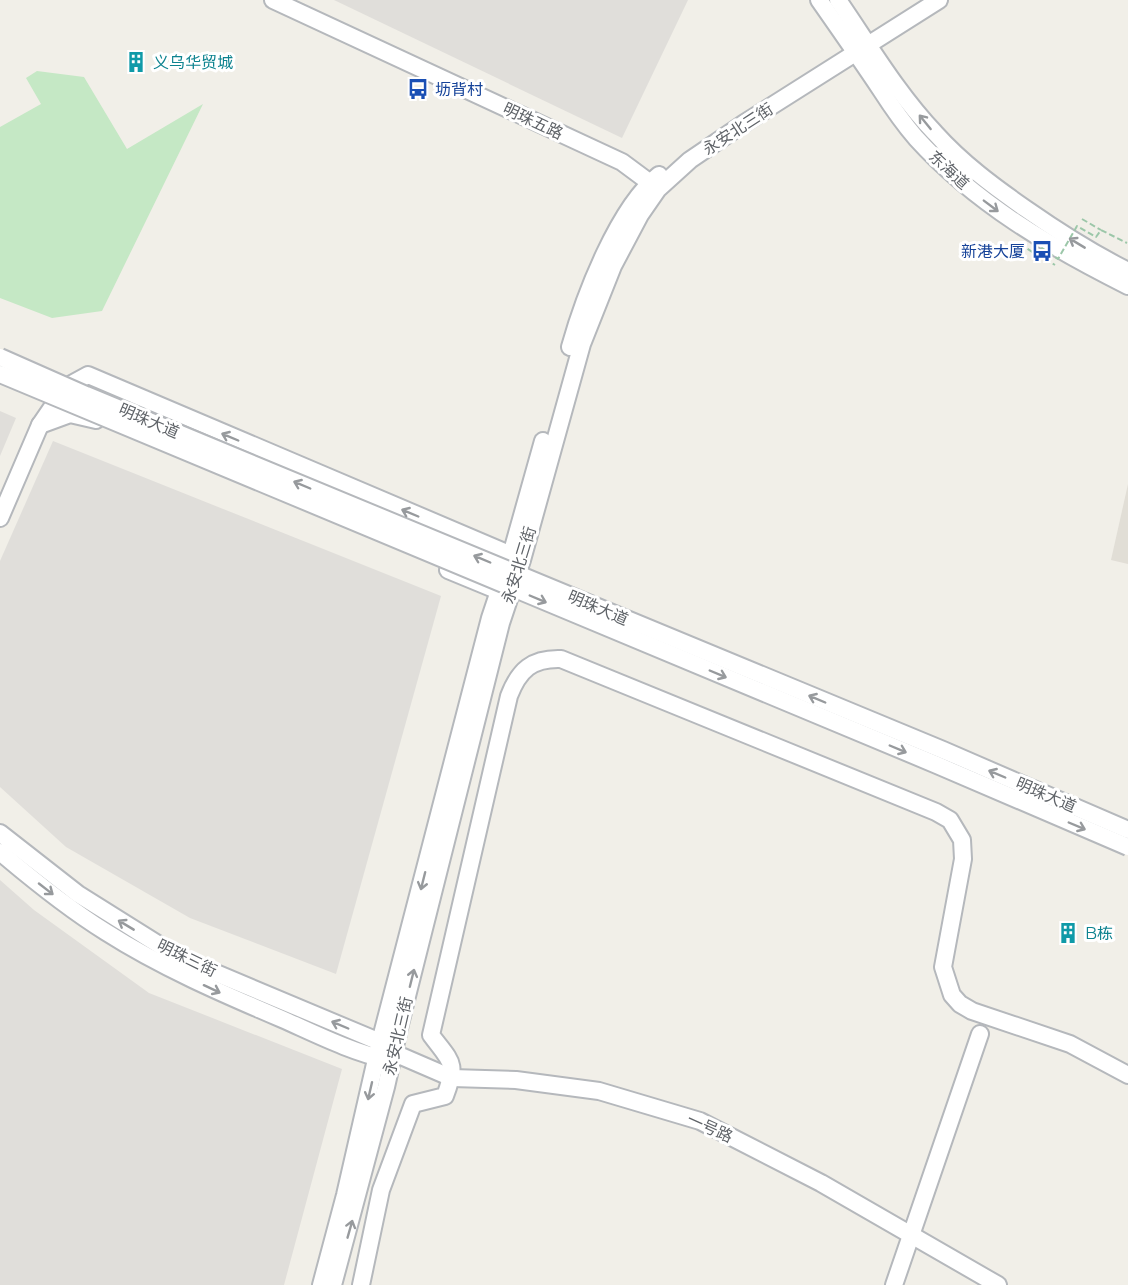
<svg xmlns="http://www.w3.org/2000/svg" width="1128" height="1285" font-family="Montserrat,'Noto Sans SC',sans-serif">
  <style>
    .industrial { fill: #e0deda }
    .education { fill: #e1ded6 }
    .green { fill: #c5e8c5 }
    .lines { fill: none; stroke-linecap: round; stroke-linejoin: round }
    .minor-casing { stroke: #b5b8bc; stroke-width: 20 }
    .path { stroke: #9cc7a9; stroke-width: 2; stroke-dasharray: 6 3; stroke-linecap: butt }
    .minor { stroke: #fff; stroke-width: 16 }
    .minor-bridge-casing { stroke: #b5b8bc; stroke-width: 20; stroke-linecap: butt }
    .path-bridge { stroke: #9cc7a9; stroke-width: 2; stroke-dasharray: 6 3; stroke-linecap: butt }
    .minor-bridge { stroke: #fff; stroke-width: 16 }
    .oneway { stroke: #979a9d }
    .labels { text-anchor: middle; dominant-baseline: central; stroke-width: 6; stroke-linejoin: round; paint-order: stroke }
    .culture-label { font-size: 16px; fill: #0d838f; stroke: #fff; text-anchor: start }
    .transit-label { font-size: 16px; fill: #164399; stroke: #fff; text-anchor: start }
    .street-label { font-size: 16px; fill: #5f6368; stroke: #fff }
  </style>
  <rect width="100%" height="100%" fill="#f1efe8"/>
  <g class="industrial">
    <path d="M334 0H688L622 138Z"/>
    <path d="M0 411 16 418 0 456Z"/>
    <path d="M53 441 441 596 336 974 190 918 66 847 0 787V561Z"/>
    <path d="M0 880 34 910 149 993 342 1069 284 1285H0Z"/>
  </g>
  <path class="education" d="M1128 484V564L1111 560Z"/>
  <path class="green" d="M37 71 84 77 127 149 203 104 102 311 52 318 0 298V127L41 104 26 78Z"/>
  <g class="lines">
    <defs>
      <g id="minor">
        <path d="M273 0 622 162 657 188"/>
        <path d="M819 0C840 30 861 60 881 90 892 107 903 123 916 138 975 203 1050 247 1128 286"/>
        <path d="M838 0C869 45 897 93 935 133 962 163 993 186 1026 209 1059 232 1092 253 1128 271"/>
        <path d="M570 347C584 297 618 207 659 175"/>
        <path d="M40 425 70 414 96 420"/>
        <path d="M0 518 40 425 66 387 88 375 521 559"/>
        <path d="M448 570 499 591 507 587"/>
        <path d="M0 833 78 894 180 958 380 1042 391 1044"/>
        <path d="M0 852C33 880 69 909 106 932 161 967 221 993 282 1019 316 1034 351 1052 388 1060"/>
        <path d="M394 1053 452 1078 516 1080 599 1091 700 1121 821 1183 998 1285"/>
        <path d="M321 1285 345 1195 380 1042 490 618 511 555 543 441"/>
        <path d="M333 1285 386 1087 400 1024 501 623 522 560 582 344 613 266 640 215 658 189 690 160 743 124 939 0"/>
        <path d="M361 1285 381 1190 413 1104 445 1096C458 1062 451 1062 431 1035L509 696C519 670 532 658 561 659L936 812 950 820 962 840 963 859 943 967 952 995 960 1004 972 1011 1070 1044 1128 1075"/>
        <path d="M894 1285 980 1034"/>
      </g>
    </defs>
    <use href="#minor" class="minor-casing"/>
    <g class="path">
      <path d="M1082 219 1101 230"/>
      <path d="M1037 255 1055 265"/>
    </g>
    <use href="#minor" class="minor"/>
    <defs>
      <g id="minor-bridge">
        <path d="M0 357 86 395 943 750 1128 830"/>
        <path d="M0 374 937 765 1128 847"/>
      </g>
    </defs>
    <use href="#minor-bridge" class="minor-bridge-casing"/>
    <path class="path-bridge" d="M1020 244 1037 255 1042 248 1058 259 1077 226 1096 237 1101 230 1127 243"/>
    <use href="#minor-bridge" class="minor-bridge"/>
  </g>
  <defs><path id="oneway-shaft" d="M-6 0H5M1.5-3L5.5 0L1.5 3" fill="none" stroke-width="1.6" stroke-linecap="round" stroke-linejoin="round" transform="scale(1.5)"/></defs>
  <g class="oneway">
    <use href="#oneway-shaft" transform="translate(925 122) rotate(-129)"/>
    <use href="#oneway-shaft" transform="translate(991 206) rotate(37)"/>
    <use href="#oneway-shaft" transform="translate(1077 243) rotate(-149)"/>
    <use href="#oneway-shaft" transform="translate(230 437) rotate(-157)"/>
    <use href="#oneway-shaft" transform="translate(302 485) rotate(-157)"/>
    <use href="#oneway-shaft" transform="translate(410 513) rotate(-157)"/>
    <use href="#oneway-shaft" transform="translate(482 559) rotate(-157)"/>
    <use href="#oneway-shaft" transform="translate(538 599) rotate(23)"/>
    <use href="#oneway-shaft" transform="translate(718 674) rotate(23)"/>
    <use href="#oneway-shaft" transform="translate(817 699) rotate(-157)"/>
    <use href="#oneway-shaft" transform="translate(898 749) rotate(23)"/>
    <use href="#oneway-shaft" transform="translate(997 774) rotate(-157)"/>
    <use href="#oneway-shaft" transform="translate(1077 826) rotate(23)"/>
    <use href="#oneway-shaft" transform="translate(423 881) rotate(104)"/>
    <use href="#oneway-shaft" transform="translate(46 889) rotate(38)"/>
    <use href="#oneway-shaft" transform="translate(126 925) rotate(-149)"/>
    <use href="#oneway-shaft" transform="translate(412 978) rotate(-76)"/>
    <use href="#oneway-shaft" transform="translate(212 989) rotate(25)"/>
    <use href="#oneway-shaft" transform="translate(340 1025) rotate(-157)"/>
    <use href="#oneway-shaft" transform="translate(370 1091) rotate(103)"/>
    <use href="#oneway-shaft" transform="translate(350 1229) rotate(-74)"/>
  </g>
  <defs>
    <symbol id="building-bare" viewBox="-9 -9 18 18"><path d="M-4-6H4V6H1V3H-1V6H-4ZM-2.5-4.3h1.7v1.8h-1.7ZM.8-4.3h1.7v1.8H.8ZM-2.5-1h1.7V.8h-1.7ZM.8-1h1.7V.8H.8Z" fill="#0f9aa8" stroke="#fff" stroke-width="2.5" paint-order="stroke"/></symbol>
    <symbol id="bus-bare" viewBox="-9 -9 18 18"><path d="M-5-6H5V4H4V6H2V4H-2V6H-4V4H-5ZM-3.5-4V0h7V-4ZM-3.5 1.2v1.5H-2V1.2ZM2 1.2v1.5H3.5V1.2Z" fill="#1a4fb4" stroke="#fff" stroke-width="2.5" paint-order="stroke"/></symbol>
  </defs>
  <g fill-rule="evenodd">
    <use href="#building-bare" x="121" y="47" width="30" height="30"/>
    <use href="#bus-bare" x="403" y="74" width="30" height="30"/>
    <use href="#bus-bare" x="1027" y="236" width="30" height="30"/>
    <use href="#building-bare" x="1053" y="918" width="30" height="30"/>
  </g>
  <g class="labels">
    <g class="culture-label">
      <text x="153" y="62">义乌华贸城</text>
      <text x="1085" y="933">B栋</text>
    </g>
    <g class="transit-label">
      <text x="435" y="89">坜背村</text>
      <text x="1025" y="251" text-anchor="end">新港大厦</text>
    </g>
    <g class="street-label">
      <text transform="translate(533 121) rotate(25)">明珠五路</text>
      <text transform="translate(738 129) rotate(-33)">永安北三街</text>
      <text transform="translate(949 170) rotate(43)">东海道</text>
      <text transform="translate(149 421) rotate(23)">明珠大道</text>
      <text transform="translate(519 565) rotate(-73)">永安北三街</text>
      <text transform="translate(598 608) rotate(23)">明珠大道</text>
      <text transform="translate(1046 795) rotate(23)">明珠大道</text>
      <text transform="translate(187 958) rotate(26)">明珠三街</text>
      <text transform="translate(398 1036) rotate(-77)">永安北三街</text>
      <text transform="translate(710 1128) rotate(24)">一号路</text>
    </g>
  </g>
</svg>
